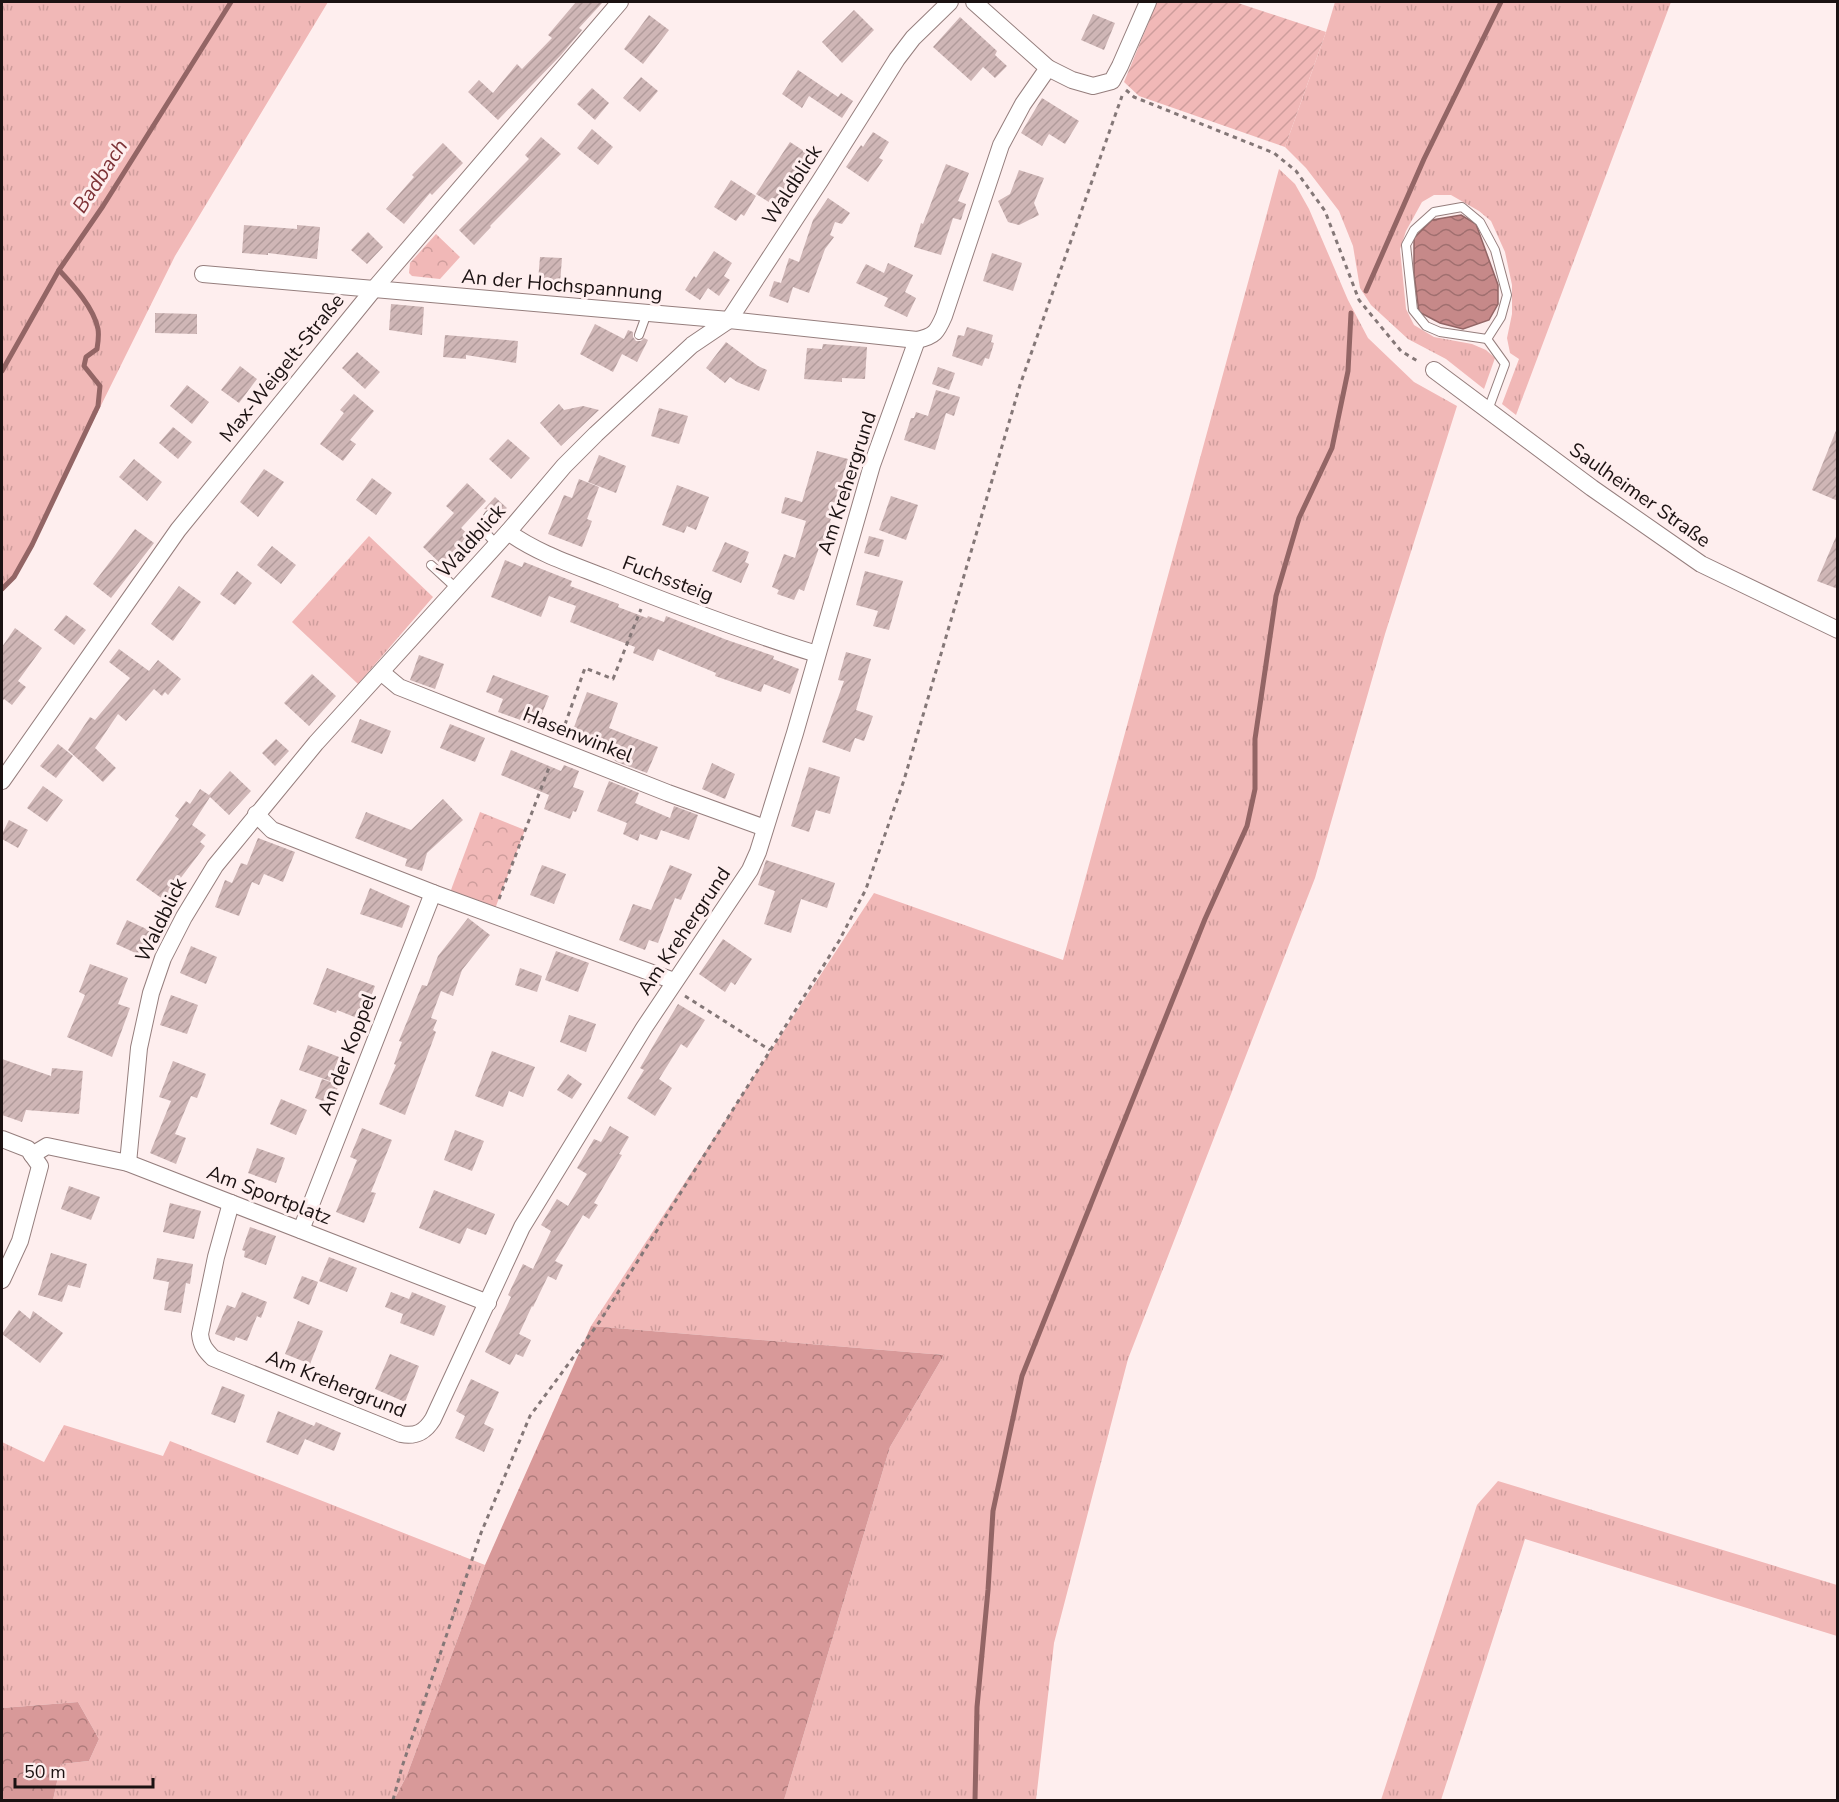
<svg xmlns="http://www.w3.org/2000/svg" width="1839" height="1802" font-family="'Nunito Sans',sans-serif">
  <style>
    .grass { fill: url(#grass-tufts) }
    .forest { fill: url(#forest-crowns) }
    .park { fill: url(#park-crowns) }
    .garden { fill: url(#garden-furrows) }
    .water { fill: url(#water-waves); stroke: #936565; stroke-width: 1.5 }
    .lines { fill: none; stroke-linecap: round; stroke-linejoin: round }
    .stream { stroke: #936565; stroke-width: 5 }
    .building { fill: url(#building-hatch) }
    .lane-casing { stroke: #957e7d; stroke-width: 10 }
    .street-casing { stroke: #957e7d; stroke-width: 18 }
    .path { stroke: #847777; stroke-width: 3; stroke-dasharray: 4.5 4.5; stroke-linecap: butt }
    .lane { stroke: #fff; stroke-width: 8 }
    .street { stroke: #fff; stroke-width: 16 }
    .labels { text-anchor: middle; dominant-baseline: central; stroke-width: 6; stroke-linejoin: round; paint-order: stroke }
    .street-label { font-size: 20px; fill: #1b1212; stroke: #feeeee }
    .water-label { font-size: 21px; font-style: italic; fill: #7e3236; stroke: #feeeee }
  </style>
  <defs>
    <pattern id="grass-tufts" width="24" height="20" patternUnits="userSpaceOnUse" patternTransform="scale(1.5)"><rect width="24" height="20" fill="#f1b8b7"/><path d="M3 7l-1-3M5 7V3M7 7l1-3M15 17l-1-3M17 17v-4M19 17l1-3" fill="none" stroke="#ce9d9c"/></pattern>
    <pattern id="forest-crowns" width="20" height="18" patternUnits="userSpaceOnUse" patternTransform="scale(1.5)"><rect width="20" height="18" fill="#d89999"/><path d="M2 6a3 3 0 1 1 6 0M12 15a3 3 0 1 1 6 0" fill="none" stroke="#ae7b7b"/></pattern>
    <pattern id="park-crowns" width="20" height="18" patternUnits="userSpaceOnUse" patternTransform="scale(1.5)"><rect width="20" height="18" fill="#f1b8b7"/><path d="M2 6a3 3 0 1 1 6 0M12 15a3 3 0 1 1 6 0" fill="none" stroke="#ce9d9c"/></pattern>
    <pattern id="garden-furrows" width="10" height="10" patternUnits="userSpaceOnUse" patternTransform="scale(1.5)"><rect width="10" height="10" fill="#f1b8b7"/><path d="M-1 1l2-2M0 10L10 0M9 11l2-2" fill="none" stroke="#ce9d9c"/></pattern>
    <pattern id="water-waves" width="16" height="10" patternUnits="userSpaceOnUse" patternTransform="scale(1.5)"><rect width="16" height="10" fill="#c68989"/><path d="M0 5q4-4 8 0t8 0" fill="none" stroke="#a06f6f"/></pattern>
    <pattern id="building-hatch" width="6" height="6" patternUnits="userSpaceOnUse" patternTransform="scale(1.5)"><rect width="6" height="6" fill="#cfb6b6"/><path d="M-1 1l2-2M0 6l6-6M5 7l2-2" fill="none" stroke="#b19b9b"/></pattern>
  </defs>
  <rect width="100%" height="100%" fill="#feeeee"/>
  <g class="grass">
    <path d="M2 2H328L175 256 18 573 2 589Z"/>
    <path d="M1335 2H1671L1516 415 1502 404 1519 359 1510 353 1507 338 1512 314V285L1505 252 1491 221 1479 211 1451 195H1434L1422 202 1406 231 1400 249 1406 309 1414 325 1434 337 1472 344 1486 350 1495 358 1484 389 1446 359 1408 339 1371 305 1360 288 1353 246 1339 211 1306 168 1285 147 1326 32Z"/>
    <path d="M1279 169 1295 184 1309 209 1348 300 1368 338 1414 382 1457 406 1385 634 1315 878 1128 1359 1054 1643 1036 1800H784L890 1447 944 1355 591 1326 874 893 1063 960Z"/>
    <path d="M369 536 433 597 358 684 292 622Z"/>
    <path d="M64 1425 163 1456 170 1441 485 1565 407 1775 394 1800H53L61 1764 89 1761 99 1739 78 1702 2 1708V1442L44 1462Z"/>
    <path d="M1498 1481 1837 1585V1636L1525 1539 1441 1800H1381L1477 1505Z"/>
  </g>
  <g class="forest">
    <path d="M591 1326 944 1355 890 1447 784 1800H394L407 1775 485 1565Z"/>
    <path d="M78 1702 99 1739 89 1761 61 1764 53 1800H2V1708Z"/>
  </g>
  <g class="park">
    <path d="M436 234 460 257 440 279 412 276 409 273 410 263Z"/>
    <path d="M480 812 525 830 493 914 448 898Z"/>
  </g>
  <path class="garden" d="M1157 2H1235L1326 32 1285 147 1139 96 1124 82Z"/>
  <path class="water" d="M1461 215 1476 224 1498 285V304L1489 320 1463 329 1440 323 1419 312 1414 274V238L1432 220Z"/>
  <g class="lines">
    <g class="stream">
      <path d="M1366 291 1424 159 1501 2"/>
      <path d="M2 371 59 270 103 206 231 2"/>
      <path d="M2 589 14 577 32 545 98 406 100 386 84 366 86 357 97 349C98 343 99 335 98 329 94 308 73 285 59 270"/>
      <path d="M975 1800 977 1707 988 1590 993 1511 1022 1376 1205 919 1247 826 1255 789V739L1276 596 1299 518 1332 448 1348 371 1351 313"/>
    </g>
  </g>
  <g class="building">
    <path d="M576 2H603L579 28 582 30 561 55 498 120 468 92 479 80 493 93 517 64 522 69 552 38 548 35Z"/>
    <path d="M854 10 874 30 842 63 822 42Z"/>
    <path d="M1093 14 1115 23 1104 50 1081 40Z"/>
    <path d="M649 15 669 30 643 64 624 49Z"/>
    <path d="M960 17 997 51 995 55 1007 66 995 78 983 67 971 81 933 47Z"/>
    <path d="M798 70 838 97 841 93 853 101 842 118 809 96 802 108 782 94Z"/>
    <path d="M641 77 658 91 640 112 623 98Z"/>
    <path d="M592 88 609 103 595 120 577 104Z"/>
    <path d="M1042 98 1079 121 1065 144 1049 134 1042 146 1021 133Z"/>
    <path d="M592 129 613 147 598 165 577 148Z"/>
    <path d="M873 132 889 142 879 158 883 160 868 182 846 167 861 145 863 147Z"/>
    <path d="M541 137 561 154 490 226 491 227 474 245 459 230 529 159 525 155Z"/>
    <path d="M790 142 813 157 799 178 795 176 775 206 756 194Z"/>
    <path d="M443 143 463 163 432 195 430 193 404 224 386 209 414 177 412 175Z"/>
    <path d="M946 164 969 173 958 201 966 204 961 220 953 218 941 255 914 247 921 223 923 224Z"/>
    <path d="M1019 170 1044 178 1034 203 1039 215 1019 225 1008 222 998 201 1010 194Z"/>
    <path d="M731 180 756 196 744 216 741 214 736 221 714 207Z"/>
    <path d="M828 198 850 213 842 224 835 222 830 235 834 237 825 249 809 293 793 287 788 303 769 296 774 281 781 283 789 258 799 262 813 220Z"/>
    <path d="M244 225 297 229V225L320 227 317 259 268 253V255L242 253Z"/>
    <path d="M368 232 383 247 367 264 351 250Z"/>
    <path d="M714 251 732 263 724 276 730 280 719 296 708 288 700 300 685 290 694 276 696 278Z"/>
    <path d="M992 253 1022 263 1013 291 983 281Z"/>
    <path d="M540 257 562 258 560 283 538 281Z"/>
    <path d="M888 263 913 275 905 292 916 298 907 317 884 306 888 298 856 283 866 264 884 273Z"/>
    <path d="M391 304 424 307 422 335 389 330Z"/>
    <path d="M155 313 197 314V334L155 333Z"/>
    <path d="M595 324 624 339 628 330 633 332V337L636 341H641L644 338 648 340 637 362 622 354 613 372 580 354Z"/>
    <path d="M967 327 993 335 991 342 994 343 989 359 985 358 982 366 952 356 958 335 964 336Z"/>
    <path d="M445 335 518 341 516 363 466 355V359L443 357Z"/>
    <path d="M726 342 758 366 767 370 759 391 737 382 730 377 725 383 706 368Z"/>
    <path d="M823 344 867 347 865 379 842 378V382L804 379 807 348 822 349Z"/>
    <path d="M357 352 380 372 365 389 342 368Z"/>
    <path d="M240 366 257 379 239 403 221 390Z"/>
    <path d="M938 367 955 373 949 390 932 384Z"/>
    <path d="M187 385 209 402 192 424 170 406Z"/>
    <path d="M936 390 960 397 954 416 946 413 935 450 904 440 911 418H914L916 412 928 416Z"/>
    <path d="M354 394 374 411 350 440 356 444 343 461 320 444 344 413 340 410Z"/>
    <path d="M559 404 564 410 583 406 599 410 561 446 540 423Z"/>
    <path d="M659 408 688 416 679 444 651 436Z"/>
    <path d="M173 427 192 442 178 459 159 443Z"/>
    <path d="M1837 428 1838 429V501L1812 490Z"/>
    <path d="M508 439 530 458 511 479 489 459Z"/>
    <path d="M817 451 848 459 830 522 835 523 828 547 820 545 804 591 799 589 794 600 777 594 779 590 772 587 784 554 795 558 806 521 781 513 785 497 802 502Z"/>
    <path d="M599 455 626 466 616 493 588 482Z"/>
    <path d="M134 459 162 482 147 501 119 477Z"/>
    <path d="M264 469 284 482 258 517 240 502Z"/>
    <path d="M372 478 392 493 376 515 356 500Z"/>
    <path d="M579 479 599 487 587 519 592 521 582 547 548 534 564 495 572 498Z"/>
    <path d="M467 483 486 501 461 528 469 535 441 564 423 547 454 513 446 506Z"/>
    <path d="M677 485 709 497 696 530 687 526 684 533 662 525Z"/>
    <path d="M891 496 918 505 906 540 879 530Z"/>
    <path d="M495 497 507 508 495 521 493 510 484 509Z"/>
    <path d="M135 529 154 543 111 598 93 584Z"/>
    <path d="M1838 532V589L1817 581Z"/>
    <path d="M869 536 884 540 879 557 864 553Z"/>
    <path d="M725 542 749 552 745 562 749 564 741 583 712 571Z"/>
    <path d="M272 546 296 565 281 584 257 565Z"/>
    <path d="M505 560 522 567 524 562 572 581 570 586 619 604 618 607 647 618 648 616 664 622 666 616 727 640 774 656 773 659 799 669 790 694 764 684 761 692 715 676 716 673 658 649 653 661 633 653 635 647 570 622 576 606 549 596 541 617 491 597Z"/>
    <path d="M237 571 252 583 235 605 220 594Z"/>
    <path d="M865 571 903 581 889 630 873 626 878 611 856 605Z"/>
    <path d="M179 586 201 602 173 641 151 624Z"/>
    <path d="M66 615 86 630 74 645 54 630Z"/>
    <path d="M15 628 42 648 18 681 26 687 12 705 4 699 2 702V647Z"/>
    <path d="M119 649 149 671 158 660 181 679 168 695 165 692 162 696 154 689 126 721 118 714 95 748 116 768 103 782 68 750 90 717 95 720 130 678 109 662Z"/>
    <path d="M846 652 871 659 856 710 873 716 864 741 855 738 850 752 822 742 844 681 838 680Z"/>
    <path d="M419 655 444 664 435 689 410 680Z"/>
    <path d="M312 674 336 696 309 726 284 703Z"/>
    <path d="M493 675 549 696 537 726 498 712 503 699 486 692Z"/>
    <path d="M587 692 618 703 609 728 658 747 647 773 617 762 611 758 613 753 570 738Z"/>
    <path d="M360 719 391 731 382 754 351 742Z"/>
    <path d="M450 724 485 738 475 762 440 748Z"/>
    <path d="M276 739 289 751 275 766 262 753Z"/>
    <path d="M58 744 73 756 56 778 40 766Z"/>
    <path d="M511 750 561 771 564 765 579 771 573 787 584 791 576 812 573 811 570 819 544 809 549 795 501 775Z"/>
    <path d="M712 763 735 774 725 799 702 789Z"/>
    <path d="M809 767 840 777 830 814 816 810 809 832 791 826Z"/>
    <path d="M230 771 251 791 229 815 210 797 192 825 206 835 200 842 205 846 164 900 136 880 179 819 175 816 186 801 190 804 200 789 209 795Z"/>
    <path d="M609 781 639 793 635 803 670 818 674 806 698 815 689 840 661 830 657 840 640 834 638 841 623 834 627 823 597 811Z"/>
    <path d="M43 786 63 800 47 822 27 808Z"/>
    <path d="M443 799 463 820 427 853 422 871 405 866 407 859 355 838 366 812 411 830Z"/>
    <path d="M9 820 28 830 18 848 2 839V834Z"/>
    <path d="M258 838 295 852 283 882 264 874 259 885 252 882 239 916 215 907 225 880 232 883 241 863 247 865Z"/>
    <path d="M766 860 835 883 827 908 801 899 791 933 764 924 775 891 758 885Z"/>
    <path d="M542 865 566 874 554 904 530 895Z"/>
    <path d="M670 865 692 874 681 900 675 898 658 943 649 940 645 950 619 940 633 904 651 910Z"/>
    <path d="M370 888 410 906 402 928 360 914Z"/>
    <path d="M468 918 490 935 462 970 453 996 441 991 431 1018 437 1020 433 1030 436 1032 405 1115 379 1104 396 1065 394 1064 402 1042 399 1041 422 985 427 986 438 956Z"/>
    <path d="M127 920 153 932 142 956 116 944Z"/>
    <path d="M723 939 752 959 735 985 731 982 725 992 699 974Z"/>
    <path d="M191 946 217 957 206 984 180 973Z"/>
    <path d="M556 951 589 963 578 992 545 980Z"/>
    <path d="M90 964 128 978 118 1004 130 1008 112 1057 67 1037 85 995 79 992Z"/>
    <path d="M327 968 375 986 362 1020 337 1010 336 1013 313 1004Z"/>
    <path d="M520 968 542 976 537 992 515 985Z"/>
    <path d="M171 995 198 1005 187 1034 160 1025Z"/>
    <path d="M678 1004 705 1020 687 1048 681 1044 659 1079 672 1088 655 1116 627 1098 644 1070 640 1068Z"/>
    <path d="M569 1015 596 1024 586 1052 560 1042Z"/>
    <path d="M308 1045 339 1057 330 1081 299 1070Z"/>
    <path d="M492 1051 535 1067 523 1097 509 1091 503 1107 475 1096Z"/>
    <path d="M2 1059 51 1076 52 1068 83 1071 79 1114 26 1110 22 1122 2 1115Z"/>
    <path d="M173 1061 206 1074 197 1098 191 1096 175 1134 186 1138 176 1164 150 1153 171 1101 159 1097Z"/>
    <path d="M568 1074 582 1084 572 1099 557 1090Z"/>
    <path d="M322 1079 339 1085 331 1104 315 1098Z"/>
    <path d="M281 1099 307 1110 296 1135 270 1124Z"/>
    <path d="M610 1126 629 1137 619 1154 622 1155 594 1203 598 1205 589 1219 583 1215 555 1261 563 1265 556 1280 548 1276 533 1307 532 1306 519 1334 531 1340 523 1357 516 1354 510 1365 485 1352 511 1297 508 1295 523 1264 533 1269 551 1231 541 1225 557 1199 568 1206 587 1174 577 1168 594 1139 601 1142Z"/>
    <path d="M362 1128 392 1140 371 1192 376 1193 364 1223 336 1212 357 1160 350 1157Z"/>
    <path d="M455 1130 484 1141 472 1171 444 1160Z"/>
    <path d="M257 1148 285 1158 276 1183 248 1173Z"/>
    <path d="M69 1186 100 1197 91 1220 61 1209Z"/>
    <path d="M434 1190 495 1214 486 1235 467 1228 460 1244 419 1228Z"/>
    <path d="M170 1203 201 1211 194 1239 163 1232Z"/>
    <path d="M250 1227 276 1236 266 1265 244 1257 245 1251 242 1250Z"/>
    <path d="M51 1253 87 1264 80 1288 68 1285 62 1302 38 1295Z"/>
    <path d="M329 1257 357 1268 347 1292 319 1281Z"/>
    <path d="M157 1258 193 1264 190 1284 186 1283 181 1313 164 1310 169 1282 153 1279Z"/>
    <path d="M302 1276 318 1282 309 1305 293 1298Z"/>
    <path d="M242 1292 267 1302 261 1318 257 1316 247 1341 236 1337 234 1341 215 1334 227 1305 235 1308Z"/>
    <path d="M391 1292 409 1299 412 1292 446 1306 434 1336 400 1323 403 1314 385 1307Z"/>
    <path d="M19 1310 30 1319 33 1311 63 1333 40 1363 2 1334Z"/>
    <path d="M298 1321 323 1331 310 1364 285 1354Z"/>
    <path d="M390 1354 419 1366 405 1402 375 1389Z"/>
    <path d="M471 1379 499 1392 484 1424 494 1429 484 1452 455 1438 465 1416 456 1411Z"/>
    <path d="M222 1386 245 1395 235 1423 211 1414Z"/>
    <path d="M278 1411 314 1426 316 1422 341 1433 334 1451 305 1439 298 1455 266 1442Z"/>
  </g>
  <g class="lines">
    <defs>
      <g id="lane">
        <path d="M1462 207 1480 222 1495 250 1507 295 1501 317 1487 339 1440 332 1426 326 1413 310 1406 245 1414 230 1434 212Z"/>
        <path d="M639 335 647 313"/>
        <path d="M1487 339 1505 364 1488 410"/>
        <path d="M489 515 483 524 486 533 497 545"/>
        <path d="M431 565 457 589"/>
      </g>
      <g id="street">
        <path d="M974 2 1048 68 1072 80 1093 86 1112 81 1120 66 1148 2"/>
        <path d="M203 274 729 320 917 340C935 336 937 332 944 316L1001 145 1023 104 1048 68"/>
        <path d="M1434 370 1592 488 1701 564 1838 630"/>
        <path d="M508 532C537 553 571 564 604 577 674 605 745 632 817 654"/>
        <path d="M381 672 399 687 668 793 765 828"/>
        <path d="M2 781 178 530 374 289 620 2"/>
        <path d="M256 814 272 830 433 893 674 981"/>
        <path d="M2 1139 28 1149 40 1166 20 1241 2 1280"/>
        <path d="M32 1155 47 1146 128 1163 488 1303"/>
        <path d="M128 1163 139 1048 151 993 163 958 184 917 215 866 316 743 508 532 564 466 596 434 692 345 729 320 820 181 897 59 913 38 950 2"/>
        <path d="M231 1203 216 1257 200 1334C201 1345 205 1350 213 1358L401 1434C416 1437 425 1432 433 1419L522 1227 644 1028 750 870 758 852 795 733 872 465 917 340"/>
        <path d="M301 1230 433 893"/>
      </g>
    </defs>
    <use href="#lane" class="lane-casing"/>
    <use href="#street" class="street-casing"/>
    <g class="path">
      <path d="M1126 90 1134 97 1274 153 1296 171 1325 211 1359 300 1401 351 1419 362"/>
      <path d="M562 733 585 668 613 679 641 609"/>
      <path d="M499 899 550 765"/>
      <path d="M685 996 770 1050"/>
      <path d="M393 1800 402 1767 481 1533 530 1416 600 1321 839 941 866 889 904 780 1020 385 1122 96"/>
    </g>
    <use href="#lane" class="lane"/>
    <use href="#street" class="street"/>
  </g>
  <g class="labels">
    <g class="street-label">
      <text transform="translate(792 185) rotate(-57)">Waldblick</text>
      <text transform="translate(562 285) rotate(5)">An der Hochspannung</text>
      <text transform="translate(282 368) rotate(-51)">Max-Weigelt-Straße</text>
      <text transform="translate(847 483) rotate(-72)">Am Krehergrund</text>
      <text transform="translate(1640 495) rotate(35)">Saulheimer Straße</text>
      <text transform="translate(471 541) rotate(-48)">Waldblick</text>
      <text transform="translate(668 579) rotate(21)">Fuchssteig</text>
      <text transform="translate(578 735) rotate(22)">Hasenwinkel</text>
      <text transform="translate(161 920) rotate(-64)">Waldblick</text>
      <text transform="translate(684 931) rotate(-56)">Am Krehergrund</text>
      <text transform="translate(347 1054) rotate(-69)">An der Koppel</text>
      <text transform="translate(269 1195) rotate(21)">Am Sportplatz</text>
      <text transform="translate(336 1384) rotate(22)">Am Krehergrund</text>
    </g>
    <g class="water-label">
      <text transform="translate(100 176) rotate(-57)">Badbach</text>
    </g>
  </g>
  <rect width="1839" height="1802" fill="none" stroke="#1b1212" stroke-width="6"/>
  <path d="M15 1778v9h138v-9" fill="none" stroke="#1b1212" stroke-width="3"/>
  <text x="24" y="1778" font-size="18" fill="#1b1212" stroke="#feeeee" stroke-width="4.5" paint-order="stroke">50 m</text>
</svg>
